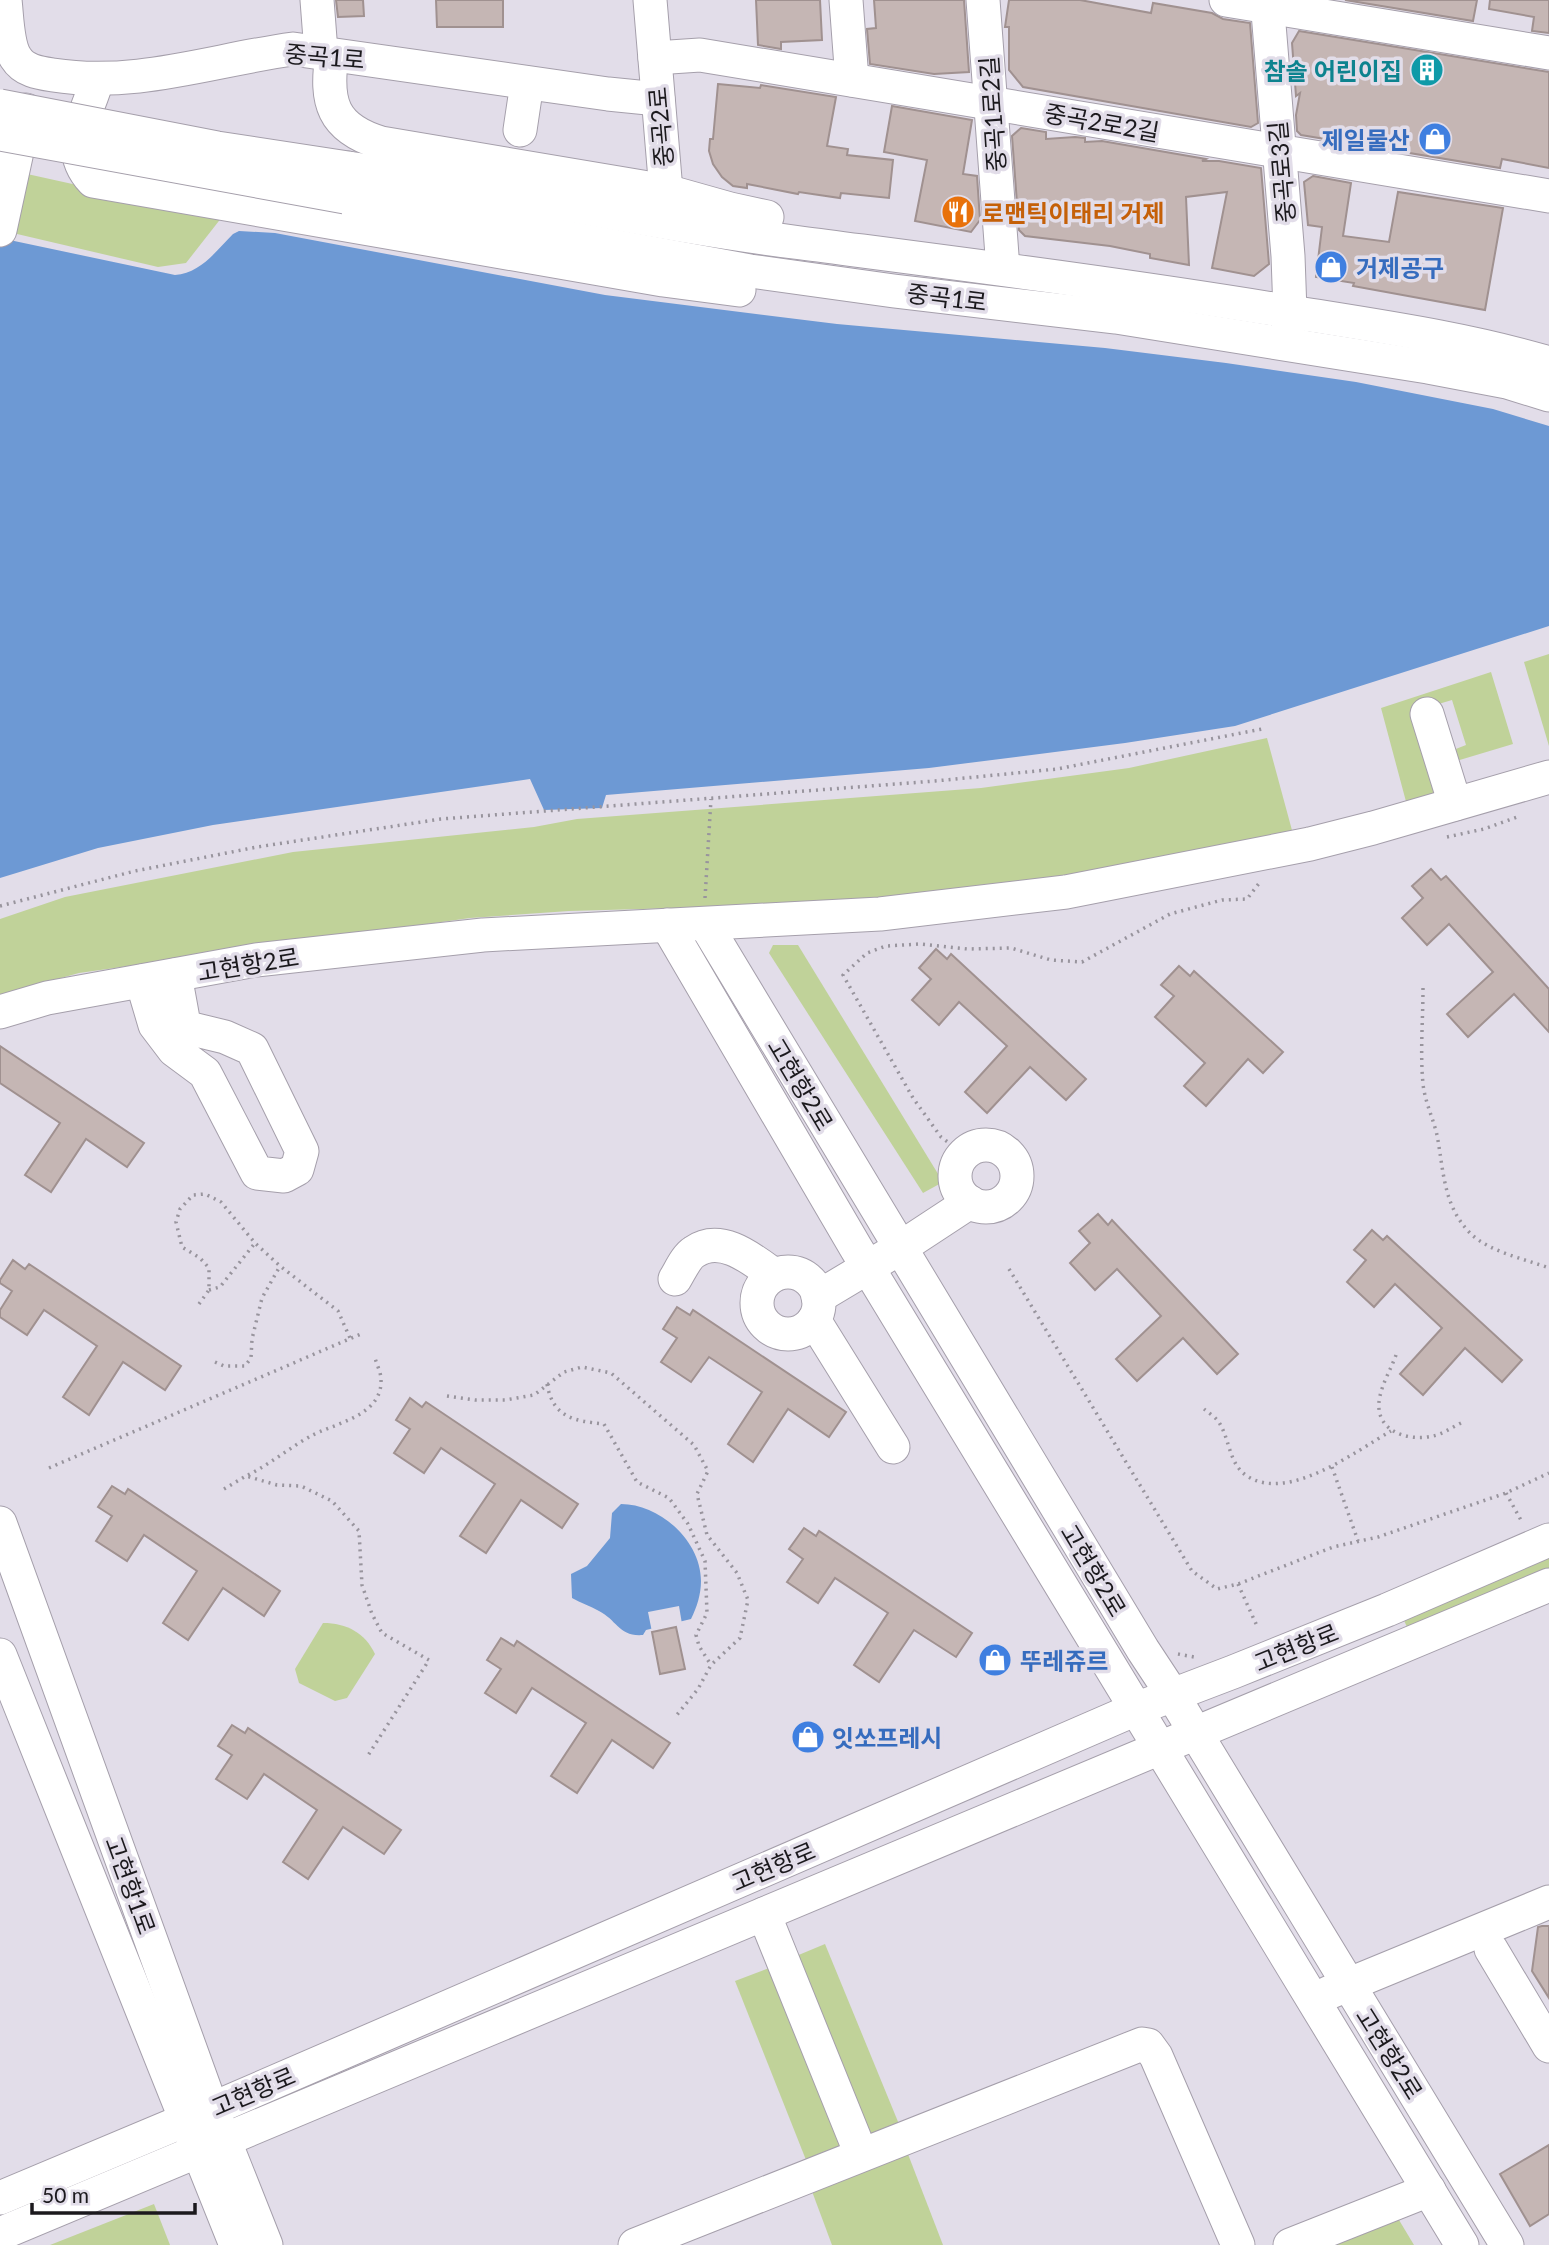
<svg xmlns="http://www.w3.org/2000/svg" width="1549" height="2245" font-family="Lato,'Noto Sans KR',sans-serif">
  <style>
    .green { fill: #c0d299 }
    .water { fill: #6d99d4 }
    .pier { fill: #e2dde9 }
    .building { fill: #c5b6b4; stroke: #a09190; stroke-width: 2 }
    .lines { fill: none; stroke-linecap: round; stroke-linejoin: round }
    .minor-casing { stroke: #a59fab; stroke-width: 35 }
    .path { stroke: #98949d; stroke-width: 3.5; stroke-dasharray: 2 5; stroke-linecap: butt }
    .minor { stroke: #fff; stroke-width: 33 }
    .minor-bridge-casing { stroke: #a59fab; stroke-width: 35; stroke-linecap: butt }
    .minor-bridge { stroke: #fff; stroke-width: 33 }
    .labels { text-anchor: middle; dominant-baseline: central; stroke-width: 7; stroke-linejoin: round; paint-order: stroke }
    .street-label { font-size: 24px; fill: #1b191d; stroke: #e2dde9 }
    .culture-label { font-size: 24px; font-weight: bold; fill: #0d838f; stroke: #e2dde9; text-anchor: end }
    .shop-label { font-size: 24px; font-weight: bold; fill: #366cbe; stroke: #e2dde9; text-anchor: start }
    .food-label { font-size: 24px; font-weight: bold; fill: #c56008; stroke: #e2dde9; text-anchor: start }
  </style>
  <rect width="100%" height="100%" fill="#e2dde9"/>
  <g class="green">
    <path d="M0 168 222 217 186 263 158 267 0 230Z"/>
    <path d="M1549 654V746L1524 662Z"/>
    <path d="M1491 672 1513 744 1453 762 1448 752 1466 745 1452 700 1415 711 1442 796 1408 809 1381 708Z"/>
    <path d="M1267 738 1293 834 1089 877 931 894 751 906 569 911 470 918 79 973 0 995V919L65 897 293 852 534 827 577 819 981 788 1129 768Z"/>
    <path d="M773 945H798L943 1182 923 1193 769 953Z"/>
    <path d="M1549 1555V1568L1407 1627 1402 1616Z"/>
    <path d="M323 1623C347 1623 365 1633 375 1654L347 1698 335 1701 299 1683 295 1669Z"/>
    <path d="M825 1944 901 2129 866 2144 789 1959Z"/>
    <path d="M777 1965 850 2149 808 2165 735 1981Z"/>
    <path d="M906 2149 943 2245H832L810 2186Z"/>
    <path d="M154 2204 170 2245H50Z"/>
    <path d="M1396 2215 1414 2245H1322Z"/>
  </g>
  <g class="water">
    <path d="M239 231 275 233 605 295 837 324 1105 348 1226 363 1356 382 1493 409 1549 426V626L1235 726 1125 743 929 768 606 795 602 808 544 810 530 779 213 825 98 848 0 878V238L175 275C201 273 216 251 233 234Z"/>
    <path d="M621 1504C660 1504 701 1541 701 1581 701 1594 697 1607 691 1619L646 1630 643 1635C619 1637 617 1620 599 1611 590 1606 581 1603 572 1598L571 1574 587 1566 610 1538 612 1513Z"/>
  </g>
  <path class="pier" d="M679 1606 682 1624 652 1632 648 1612Z"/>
  <g class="building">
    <path d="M336 0H363L364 16 338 17Z"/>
    <path d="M436 0H503V27H437Z"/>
    <path d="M756 0H820L822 40 781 42V49L758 45Z"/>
    <path d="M874 0H964L969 72 934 74 870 64 867 29 876 28Z"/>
    <path d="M1009 0H1080L1151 13 1153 3 1212 13 1223 19 1250 23 1258 123 1251 127 1023 87 1009 70V27H1005Z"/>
    <path d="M1345 0H1477L1473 21Z"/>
    <path d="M1490 0H1549V33L1532 31 1534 17 1489 9Z"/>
    <path d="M1299 31 1549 72V168L1502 159 1500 168 1301 135 1297 131 1296 115 1300 93 1296 96 1292 43Z"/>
    <path d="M718 84 760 88 761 85 836 97 827 146 848 149 847 155 893 160 889 198 841 193 840 198 799 192 798 194 747 184V188L733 186 722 177 713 164 709 151 710 139H713Z"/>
    <path d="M892 106 972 120 963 174 977 176 980 220 971 232 915 221 927 160 884 152Z"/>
    <path d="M1021 128 1046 132V139L1075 137 1085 138V142L1102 141 1206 159 1202 161H1219L1261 168 1269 264 1254 276 1212 268 1227 192 1186 197 1189 265 1150 258V254L1110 246 1025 236 1019 230 1012 136Z"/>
    <path d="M1313 176 1351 183 1343 236 1389 242 1398 192 1503 208 1485 310 1353 286 1354 283 1316 277 1322 227 1308 225 1304 182Z"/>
    <path d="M1431 869 1441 880 1446 876 1549 989V1032L1514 994 1468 1037 1447 1014 1493 972 1449 924 1427 945 1402 918 1423 898 1412 886Z"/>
    <path d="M936 949 947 959 951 954 1086 1079 1066 1100 1030 1067 987 1113 965 1092 1007 1046 959 1002 939 1025 912 1000 931 979 919 968Z"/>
    <path d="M1179 966 1190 976 1194 971 1283 1052 1263 1073 1248 1059 1206 1106 1184 1086 1205 1063 1155 1017 1174 996 1161 985Z"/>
    <path d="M0 1046 144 1143 127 1167 86 1139 51 1192 25 1175 60 1123 0 1083Z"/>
    <path d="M1098 1214 1108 1225 1112 1220 1238 1354 1217 1374 1183 1338 1137 1381 1116 1359 1161 1316 1117 1269 1095 1290 1070 1263 1090 1243 1079 1231Z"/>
    <path d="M1372 1230 1383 1240 1387 1236 1522 1360 1502 1382 1465 1348 1423 1395 1400 1374 1442 1328 1395 1284 1374 1307 1347 1282 1366 1260 1354 1250Z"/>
    <path d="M13 1260 25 1269 29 1264 181 1366 165 1390 123 1362 89 1415 63 1397 97 1346 44 1310 27 1335 0 1317V1310L12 1291 0 1283V1280Z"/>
    <path d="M677 1307 690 1315 693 1310 846 1412 829 1437 788 1409 753 1462 728 1444 762 1392 709 1357 691 1382 661 1362 677 1338 663 1329Z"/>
    <path d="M410 1398 422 1407 426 1402 578 1504 562 1528 521 1500 486 1553 460 1536 495 1484 441 1448 424 1473 394 1453 410 1429 396 1420Z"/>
    <path d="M112 1486 125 1494 128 1489 280 1591 264 1616 223 1588 188 1640 163 1623 197 1571 144 1535 127 1561 96 1541 112 1516 98 1507Z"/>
    <path d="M804 1528 816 1536 819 1531 972 1633 956 1657 914 1630 879 1682 854 1665 888 1613 835 1578 818 1603 787 1582 803 1559 789 1549Z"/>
    <path d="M676 1627 685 1669 660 1674 652 1632Z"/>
    <path d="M501 1638 514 1646 517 1641 670 1743 653 1768 612 1740 577 1793 551 1776 586 1723 532 1688 516 1713 485 1693 501 1669 487 1660Z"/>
    <path d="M232 1725 245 1733 248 1728 401 1830 384 1854 343 1827 308 1879 283 1862 317 1810 264 1774 247 1799 216 1779 232 1755 218 1746Z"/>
    <path d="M1542 1926H1549V1998L1532 1971 1538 1927Z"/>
    <path d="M1549 2145V2214L1530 2226 1500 2174Z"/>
  </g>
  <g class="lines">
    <defs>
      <g id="minor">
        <path d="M5 0C7 16 7 45 16 58 24 71 40 73 53 75 136 88 212 60 293 49L608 94 658 99"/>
        <path d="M317 0 321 52"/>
        <path d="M650 0 666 191 664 214"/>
        <path d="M846 0 852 80"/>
        <path d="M983 0 1003 269"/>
        <path d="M1226 0 1549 53"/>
        <path d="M1267 0 1288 256 1290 312 1288 331"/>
        <path d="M332 55C325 102 332 128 381 143L666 191 730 209 767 217"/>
        <path d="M655 58 700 55 1549 196"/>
        <path d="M97 80C87 116 62 148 93 181L663 280 739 290"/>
        <path d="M520 130 527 83"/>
        <path d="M348 168C500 189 649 224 801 243 961 264 1120 284 1279 310 1370 325 1461 337 1549 363"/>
        <path d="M345 197 750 271 894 291 1116 317 1428 367 1507 382 1549 395"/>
        <path d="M0 230 26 110"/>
        <path d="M1427 714 1455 804"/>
        <path d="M667 925 856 1248 1462 2245"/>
        <path d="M706 925 1143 1650 1172 1694 1507 2245"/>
        <path d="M142 981 155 1025 174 1050 205 1073 257 1173 284 1176 297 1169 302 1151 252 1049 225 1037 188 1028 183 1019 175 975"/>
        <path d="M0 1012 47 998 256 960 483 935 880 914 1066 892 1310 844 1373 828 1549 777"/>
        <circle cx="986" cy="1176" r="31"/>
        <circle cx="788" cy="1303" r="31"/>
        <path d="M675 1279C680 1271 686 1257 694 1252 721 1233 752 1259 774 1275"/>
        <path d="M818 1297 900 1248 970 1202"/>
        <path d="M814 1320 893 1447"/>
        <path d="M0 1523 212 2109 266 2245"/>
        <path d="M0 1655 236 2245"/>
        <path d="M764 1914 861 2154"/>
        <path d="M1491 1949 1549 2046"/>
        <path d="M1328 1993 1549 1902"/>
        <path d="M0 2198 212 2109 1136 1709 1233 1672 1387 1610 1549 1540"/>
        <path d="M0 2234 1549 1585"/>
        <path d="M635 2245 1142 2044 1148 2045 1156 2056 1238 2245"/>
        <path d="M1290 2245 1429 2190"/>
      </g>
    </defs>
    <use href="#minor" class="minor-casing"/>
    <g class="path">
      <path d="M1447 837 1484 829 1520 816"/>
      <path d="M705 898 711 799"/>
      <path d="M0 906 135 871 257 847 441 819 935 781 1057 769 1262 729"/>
      <path d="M1423 988C1423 1020 1420 1052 1423 1084 1425 1102 1433 1118 1437 1135 1444 1172 1443 1206 1471 1234 1490 1252 1525 1259 1549 1268"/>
      <path d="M964 1154 941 1137 913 1098 843 975 867 953 886 946 920 944 968 949 1011 948 1051 960 1082 962 1170 914 1222 900 1247 899 1260 882"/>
      <path d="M1009 1269 1192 1571 1217 1589 1238 1584 1333 1547 1378 1537 1506 1493 1549 1473"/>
      <path d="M209 1290 220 1287 255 1243"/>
      <path d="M199 1304 209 1290V1268L200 1258 182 1247 176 1222 180 1209 193 1195 205 1194 221 1202 255 1243 280 1266 338 1311 350 1338"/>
      <path d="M1396 1355C1391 1369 1383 1382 1380 1396 1372 1430 1406 1442 1433 1436 1443 1434 1454 1426 1463 1422"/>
      <path d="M215 1362 224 1366H245L251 1358 252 1339 262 1298 280 1266"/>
      <path d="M547 1384C553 1418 575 1421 604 1424L637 1482 669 1498 688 1524 705 1561 707 1613 696 1635 699 1646 711 1665"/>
      <path d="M447 1396 475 1400H505L534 1395 564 1372 582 1367 611 1373 694 1445 708 1471 697 1494 707 1535 737 1573 748 1600 740 1638 711 1665 698 1689 676 1716"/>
      <path d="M1204 1409C1209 1413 1217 1418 1220 1424 1230 1441 1229 1464 1247 1476 1288 1503 1356 1451 1391 1431"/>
      <path d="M1332 1467 1358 1541"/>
      <path d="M49 1468 361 1334"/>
      <path d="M248 1475C270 1464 288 1449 309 1437 333 1423 383 1417 381 1379 381 1373 377 1365 375 1358"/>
      <path d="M224 1489 246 1476 277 1485 301 1486 332 1501 359 1531 362 1585 372 1614 382 1633 429 1660 367 1757"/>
      <path d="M1506 1493 1522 1522"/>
      <path d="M1238 1584 1257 1626"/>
      <path d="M1178 1654 1194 1657"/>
    </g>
    <use href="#minor" class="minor"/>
    <defs>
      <g id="minor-bridge">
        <path d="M0 106 217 148 348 168"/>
        <path d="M0 134 345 197"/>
      </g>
    </defs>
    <use href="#minor-bridge" class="minor-bridge-casing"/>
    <use href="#minor-bridge" class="minor-bridge"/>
  </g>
  <defs>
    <symbol id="building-disc" viewBox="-11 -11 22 22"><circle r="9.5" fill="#0f9aa8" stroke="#e2dde9"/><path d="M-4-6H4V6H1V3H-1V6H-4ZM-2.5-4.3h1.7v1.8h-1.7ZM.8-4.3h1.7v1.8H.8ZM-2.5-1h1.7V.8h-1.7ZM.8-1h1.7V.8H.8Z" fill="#fff"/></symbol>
    <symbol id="shop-disc" viewBox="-11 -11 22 22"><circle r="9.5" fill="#3f7fe0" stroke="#e2dde9"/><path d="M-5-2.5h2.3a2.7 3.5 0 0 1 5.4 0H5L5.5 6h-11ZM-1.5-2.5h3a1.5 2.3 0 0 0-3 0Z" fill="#fff"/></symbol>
    <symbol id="restaurant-disc" viewBox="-11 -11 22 22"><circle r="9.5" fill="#e8710a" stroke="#e2dde9"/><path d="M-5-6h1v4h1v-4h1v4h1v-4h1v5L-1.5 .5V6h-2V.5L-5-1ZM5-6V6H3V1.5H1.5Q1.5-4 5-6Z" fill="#fff"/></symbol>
  </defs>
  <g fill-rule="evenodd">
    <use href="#building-disc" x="1408" y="51" width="38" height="38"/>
    <use href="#shop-disc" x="1416" y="120" width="38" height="38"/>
    <use href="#restaurant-disc" x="939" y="193" width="38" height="38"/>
    <use href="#shop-disc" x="1312" y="248" width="38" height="38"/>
    <use href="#shop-disc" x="976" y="1641" width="38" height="38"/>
    <use href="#shop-disc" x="789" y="1718" width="38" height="38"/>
  </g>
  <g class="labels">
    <g class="street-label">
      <text transform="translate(325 56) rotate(5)">중곡1로</text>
      <text transform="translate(992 114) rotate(-94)">중곡1로2길</text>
      <text transform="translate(1102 122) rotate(10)">중곡2로2길</text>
      <text transform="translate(660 127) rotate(-95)">중곡2로</text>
      <text transform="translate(1281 172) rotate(-95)">중곡로3길</text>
      <text transform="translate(947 297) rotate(7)">중곡1로</text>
      <text transform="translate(248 964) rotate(-9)">고현항2로</text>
      <text transform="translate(801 1084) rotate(59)">고현항2로</text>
      <text transform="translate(1094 1570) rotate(59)">고현항2로</text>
      <text transform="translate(1296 1647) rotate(-22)">고현항로</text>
      <text transform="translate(773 1866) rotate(-23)">고현항로</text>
      <text transform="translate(131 1885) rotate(70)">고현항1로</text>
      <text transform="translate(1390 2053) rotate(58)">고현항2로</text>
      <text transform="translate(253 2091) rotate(-23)">고현항로</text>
    </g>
    <g class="culture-label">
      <text x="1402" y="70">참솔 어린이집</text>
    </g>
    <g class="shop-label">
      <text x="1410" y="139" text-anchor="end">제일물산</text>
      <text x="1356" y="267">거제공구</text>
      <text x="1020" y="1660">뚜레쥬르</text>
      <text x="832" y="1737">잇쏘프레시</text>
    </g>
    <g class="food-label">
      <text x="982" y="212">로맨틱이태리 거제</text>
    </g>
  </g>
  <path d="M32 2203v10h163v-10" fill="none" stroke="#1b191d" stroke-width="3.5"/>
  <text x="42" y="2203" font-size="21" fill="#1b191d" stroke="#e2dde9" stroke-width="5" paint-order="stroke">50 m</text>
</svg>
